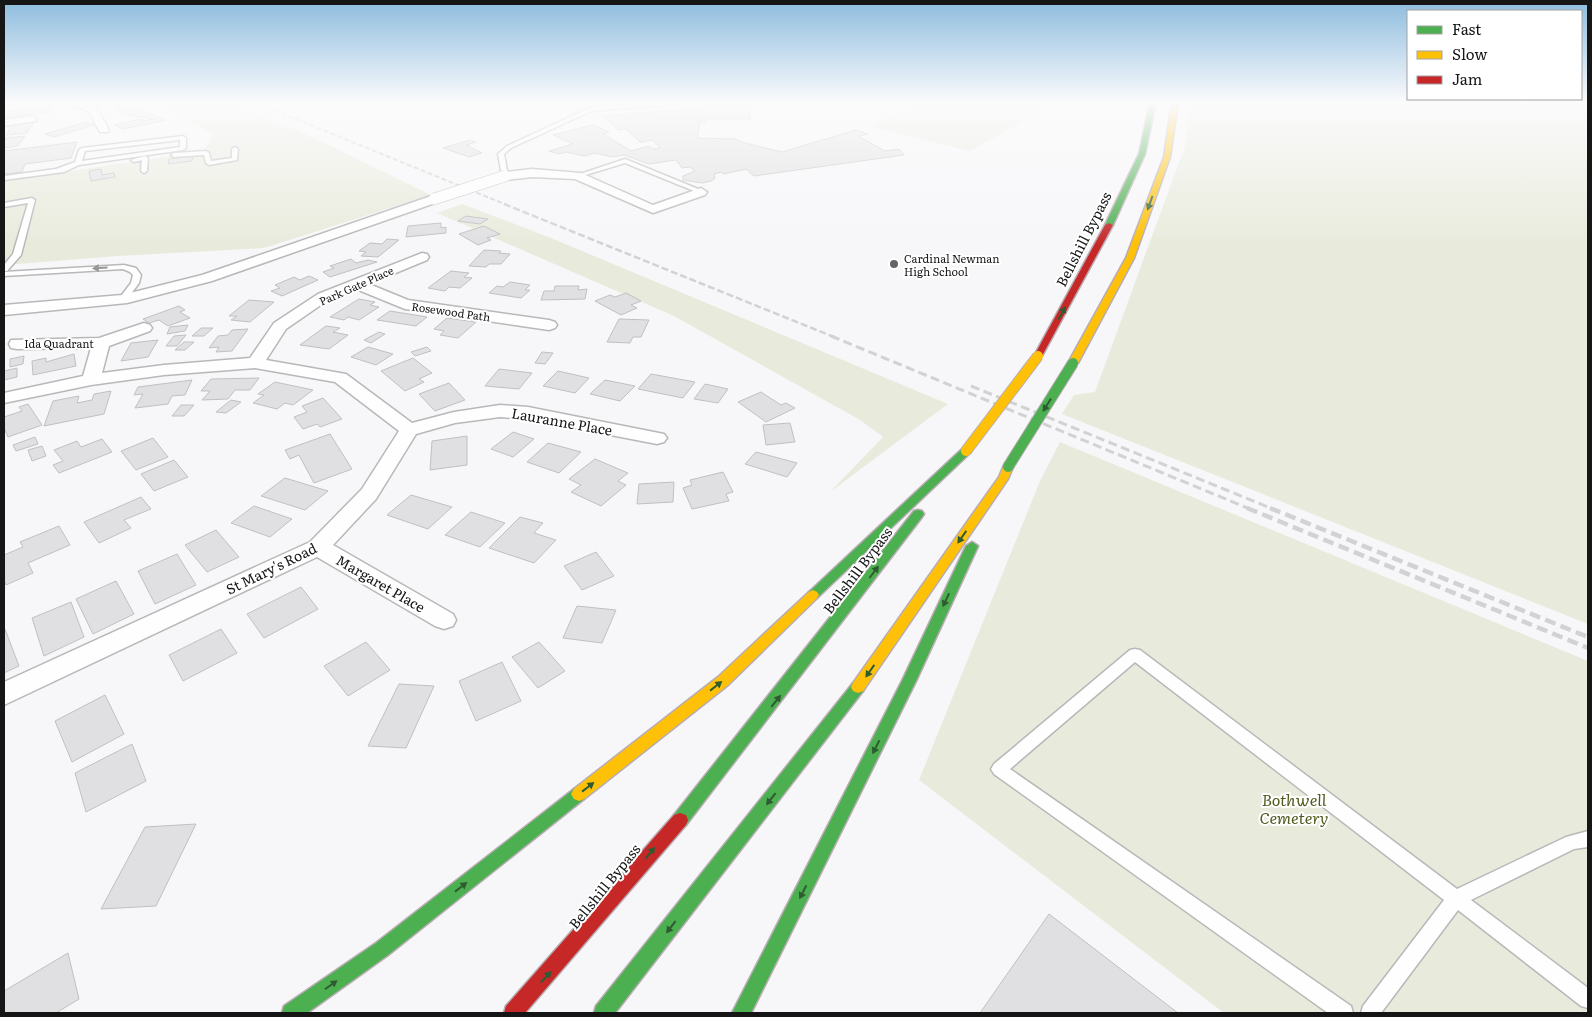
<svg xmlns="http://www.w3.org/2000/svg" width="1592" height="1017" font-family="Literata,serif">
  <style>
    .green { fill: #e8ebdc }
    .building { fill: #e0e0e2; stroke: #c1c0c1 }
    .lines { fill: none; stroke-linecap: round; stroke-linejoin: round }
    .lane-casing { stroke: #b8b8b9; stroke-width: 3 }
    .street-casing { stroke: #b8b8b9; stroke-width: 3 }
    .fast-casing { stroke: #b8acb3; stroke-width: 3 }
    .slow-casing { stroke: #b8acb3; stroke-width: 3 }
    .jam-casing { stroke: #b8acb3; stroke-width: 3 }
    .lane { fill: #fefefe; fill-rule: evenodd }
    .street { fill: #fefefe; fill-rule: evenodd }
    .fast { fill: #4caf50; fill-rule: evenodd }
    .slow { fill: #ffc107; fill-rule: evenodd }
    .jam { fill: #c62828; fill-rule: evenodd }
    .rail-far3 { stroke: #d2d2d2; stroke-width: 2; stroke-dasharray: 5 2.5; stroke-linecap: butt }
    .rail-far2 { stroke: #d2d2d2; stroke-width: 2.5; stroke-dasharray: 7 3; stroke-linecap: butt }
    .rail-far1 { stroke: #d2d2d2; stroke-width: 3; stroke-dasharray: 9 4.5; stroke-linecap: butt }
    .rail { stroke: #d2d2d2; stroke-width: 4.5; stroke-dasharray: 11 5.5; stroke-linecap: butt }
    .street-bridge-casing { stroke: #b8b8b9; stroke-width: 12; stroke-linecap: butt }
    .fast-bridge-casing { stroke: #b8acb3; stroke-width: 12; stroke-linecap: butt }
    .slow-bridge-casing { stroke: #b8acb3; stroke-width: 12; stroke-linecap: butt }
    .street-bridge { stroke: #fefefe; stroke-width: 11 }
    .fast-bridge { stroke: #4caf50; stroke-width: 10 }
    .slow-bridge { stroke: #ffc107; stroke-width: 10 }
    .oneway { fill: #2e5b31 }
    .oneway2 { fill: #969696 }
    .poi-dot { fill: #656566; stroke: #fff; stroke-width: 2 }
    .labels { text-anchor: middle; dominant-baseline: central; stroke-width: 4; stroke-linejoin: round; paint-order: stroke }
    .far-poi-label { font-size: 11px; fill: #161617; stroke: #fff; text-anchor: start }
    .far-street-label { font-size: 11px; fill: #161617; stroke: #fff }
    .street-label { font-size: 14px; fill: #161617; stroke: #fff }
    .near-park-label { font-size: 16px; font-style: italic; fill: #51591e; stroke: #fff }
  </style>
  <rect width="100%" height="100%" fill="#f7f7f9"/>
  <g class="green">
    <path d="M152 102H225L306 134 431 195 264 248 118 256 4 265V181L204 151 214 135Z"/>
    <path d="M921 102H1059L970 151 868 126Z"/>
    <path d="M1192 102H1588V624L1062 414 1074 395 1095 392 1185 146Z"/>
    <path d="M462 204 551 238 948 404 830 492 883 437 860 420 674 316 437 213Z"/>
    <path d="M1060 442 1588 661V1013H1224L919 780 1040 481Z"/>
  </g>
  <g class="building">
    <path d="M130 102 143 107 139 108 164 120 128 115 115 109 124 107 116 104Z"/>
    <path d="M55 106 51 112 4 117V112Z"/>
    <path d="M710 107H751L750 119H706V122H700L697 138 736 139 741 142 782 152 856 130 868 134 858 136 885 151 899 149 904 155 754 176 746 169 724 174 721 172 714 174 715 178 711 181 702 183 683 180V176L695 171 690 167 682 168 676 160 649 164 625 155 612 157 595 153 584 156 566 152 559 154 549 151 573 144 553 135 593 125 609 132 603 134 631 151 649 146 653 149 660 148 653 140 640 142 626 129 619 130 603 116Z"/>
    <path d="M160 117 166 120 123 129 115 125 140 119 144 121Z"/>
    <path d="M34 122 27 133 6 135 13 125Z"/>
    <path d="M86 122 94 125 54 137 45 134Z"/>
    <path d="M25 136 18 146 4 148 5 138Z"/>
    <path d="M470 140 476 142 466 145 482 153 469 157 443 148Z"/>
    <path d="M77 142 71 158 25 164 22 172 4 174V151Z"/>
    <path d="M193 156 192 161 168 164 169 159Z"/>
    <path d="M101 169 102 175 114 173 115 177 91 181 89 171Z"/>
    <path d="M466 216 488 219 480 224 458 221Z"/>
    <path d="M441 223V228L446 227V233L406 237 408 226Z"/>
    <path d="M484 226 500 234 487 238 491 240 478 245 459 234Z"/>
    <path d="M387 239 399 240 378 257 361 256 366 252 359 251 370 243 382 244Z"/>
    <path d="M484 250 501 251 499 253 510 254 501 264H489L486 267 469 266Z"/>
    <path d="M351 259 356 263 368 260 377 262 330 277 323 272 334 268 330 266Z"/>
    <path d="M451 271 469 273 464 277 472 278 460 288 449 287 445 291 428 288Z"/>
    <path d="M309 276 318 280 282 296 271 291 280 288 275 285 294 277 300 280Z"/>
    <path d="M510 282 530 285 525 290H530L521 298 489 293 497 286 503 287Z"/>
    <path d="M555 286H579L578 290 587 289 585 299 541 300 544 291H554Z"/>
    <path d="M626 293 641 301 631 305 637 308 621 315 595 301 610 295 615 297Z"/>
    <path d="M359 299 375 302 370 305 379 307 359 320 348 317 344 320 330 317Z"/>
    <path d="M249 300 274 302 250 322 231 320 237 316H229Z"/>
    <path d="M179 306 185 310 180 312 190 318 168 326 159 320 149 323 143 319Z"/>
    <path d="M390 311 427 317 416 326 377 320Z"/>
    <path d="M447 318 476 322 458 338 440 335 444 331 434 329Z"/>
    <path d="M619 319 649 320 641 337H633L630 343 607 342Z"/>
    <path d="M188 325 185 331 167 334 170 327Z"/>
    <path d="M326 326 340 328 333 332 348 335 329 349 300 345Z"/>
    <path d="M201 328H213L204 336H192Z"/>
    <path d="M248 329 232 351 216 352 219 347 209 348 218 336 228 335 232 330Z"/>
    <path d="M379 332 385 334 371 343 364 340Z"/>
    <path d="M186 335 177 346H166L174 336Z"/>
    <path d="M158 340 148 357 121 361 131 343Z"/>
    <path d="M184 342H194L185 350H175Z"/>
    <path d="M368 347 393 354 376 365 351 357Z"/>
    <path d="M427 347 431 351 415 356 411 352Z"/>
    <path d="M542 352 553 353 545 364 535 363Z"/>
    <path d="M74 354 76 366 33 375 32 361 46 358V362Z"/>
    <path d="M24 356 23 364 10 367V359Z"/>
    <path d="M413 358 432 373 419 379 424 382 405 391 381 371Z"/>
    <path d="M17 368V377L4 380V371Z"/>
    <path d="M499 369 532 373 519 389 485 386Z"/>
    <path d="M558 371 589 378 575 393 543 386Z"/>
    <path d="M651 374 695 382 683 398 638 389Z"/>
    <path d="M259 378 250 390H235L228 399 202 400 210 391H201L211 379Z"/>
    <path d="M192 380 185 395 172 396 168 404 135 408 143 394 134 395 138 387Z"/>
    <path d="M605 380 635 386 620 401 590 394Z"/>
    <path d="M275 382 313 390 293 405 285 403 277 409 253 403 264 395 258 394Z"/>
    <path d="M449 383 465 400 435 411 419 394Z"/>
    <path d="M705 384 728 389 718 403 694 399Z"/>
    <path d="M111 391 104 414 44 426 53 401 79 396 77 403 92 400 94 394Z"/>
    <path d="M761 392 781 405 786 403 795 408 766 422 738 402Z"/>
    <path d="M323 398 342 419 320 427 317 424 303 429 294 417 307 412 302 406Z"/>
    <path d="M231 400 241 402 226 413 216 412Z"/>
    <path d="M28 404 42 425 8 437 4 428V417L22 411 19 407Z"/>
    <path d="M181 405H194L184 416H172Z"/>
    <path d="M790 423 795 442 766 445 763 425Z"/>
    <path d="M513 432 534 439 513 457 491 449Z"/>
    <path d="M330 434 352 469 314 483 299 455 290 459 285 450Z"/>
    <path d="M467 436V465L430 470 432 441Z"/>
    <path d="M35 437 38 444 16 451 13 445Z"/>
    <path d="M153 438 168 457 136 470 121 451Z"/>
    <path d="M102 439 112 452 59 473 53 465 63 461 54 450 77 441 81 447Z"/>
    <path d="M548 443 581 452 559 473 527 462Z"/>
    <path d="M42 446 46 456 32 461 28 450Z"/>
    <path d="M756 452 797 463 787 477 745 464Z"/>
    <path d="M595 459 628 473 618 481 626 485 601 506 571 492 581 485 569 479Z"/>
    <path d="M174 460 188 477 154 491 141 474Z"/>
    <path d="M723 472 733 492 726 494 729 501 692 509 683 488 692 485 690 480Z"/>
    <path d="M285 478 328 491 305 510 261 496Z"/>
    <path d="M674 482 673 502 637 504 639 484Z"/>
    <path d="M411 495 452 507 428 529 387 515Z"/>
    <path d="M141 497 151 509 124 520 131 528 99 543 84 522Z"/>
    <path d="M254 506 292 519 270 537 231 523Z"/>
    <path d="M471 512 505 523 480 547 445 535Z"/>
    <path d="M520 517 543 523 534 533 556 540 534 563 489 548Z"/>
    <path d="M59 526 70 545 28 563 33 573 6 585 4 580V555L23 547 20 542Z"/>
    <path d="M216 530 239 557 207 572 185 545Z"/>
    <path d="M596 552 614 576 582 590 564 566Z"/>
    <path d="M177 554 196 585 155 604 138 571Z"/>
    <path d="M116 581 134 614 93 634 76 599Z"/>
    <path d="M301 587 318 609 264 638 247 614Z"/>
    <path d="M71 602 84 637 44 656 32 618Z"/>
    <path d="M577 606 616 610 602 643 563 638Z"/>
    <path d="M4 629H5L19 666 4 673Z"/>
    <path d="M221 629 237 653 183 681 169 655Z"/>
    <path d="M366 642 390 670 348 696 324 666Z"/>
    <path d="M539 642 565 671 538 688 512 657Z"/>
    <path d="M502 662 521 701 476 721 459 681Z"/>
    <path d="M399 684 434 686 406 748 368 746Z"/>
    <path d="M105 695 124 734 72 762 55 721Z"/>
    <path d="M132 744 146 781 86 812 75 773Z"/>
    <path d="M196 824 156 906 101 909 145 827Z"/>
    <path d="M1049 914 1178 1013H980Z"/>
    <path d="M68 953 79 999 56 1013H4V991Z"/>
  </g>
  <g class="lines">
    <defs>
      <g id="lane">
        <path d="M665 102H876L873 104H683L599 110 589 112 511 148 504 154 508 176 505 178 502 176 498 154 507 146 585 110 599 106Z"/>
        <path d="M183 136 186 138V148L183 150 79 165 64 172 4 180V176L56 169 75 162 79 150 82 148ZM180 140V147L82 161 85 151Z"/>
        <path d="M235 147 238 149 237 160 209 165 206 163 204 155 174 157 171 155 174 153 206 151 209 153 211 161 232 158V149Z"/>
        <path d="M145 156 148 158 147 171 144 173 141 171 142 160 134 162 131 160Z"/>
        <path d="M625 159 703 191 704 192 699 193 625 163 579 177 574 176Z"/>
        <path d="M32 198 35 200 21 255 7 271H4V265L13 254 28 203 4 207V203Z"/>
        <path d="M124 265 136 268 141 275 139 283 125 302H122L118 300 131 283 133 275 130 272 123 269 4 276V272Z"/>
        <path d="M1135 649 1140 650 1457 889 1566 837 1588 831V847L1574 849 1471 900 1588 988V1008L1581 1006 1458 910 1381 1013H1361L1363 1006 1444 900 1135 662 1010 769 1351 1006 1353 1013H1328L994 774 991 769 994 764 1130 650Z"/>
      </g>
      <g id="street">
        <path d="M4 102H14L4 106Z"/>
        <path d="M65 102H79L97 108 109 130 108 132H100L89 112Z"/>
        <path d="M32 116 37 119 36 121 4 126V120Z"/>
        <path d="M532 169 581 173 653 205 701 188 707 192 705 195 653 213 575 179 532 177 505 180 499 176 505 172Z"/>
        <path d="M434 195 440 199 438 202 212 281 127 303 4 315V305L122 295 202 275Z"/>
        <path d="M422 253 427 254 429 257 427 260 369 284 408 300 549 320 555 322 557 325 555 328 549 330 405 309 356 289 328 300 286 329 266 360 346 374 412 423 454 412 500 405 528 407 664 434 667 438 664 442 657 444 528 419 500 417 455 423 416 434 376 499 333 545 453 614 456 620 453 626 444 629 435 626 317 557 4 705V682L310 542 362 489 399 431 335 382 255 368 164 375 91 385 4 403V393L83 376 91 348 17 349 11 348 9 344 11 340 99 338 144 323 150 325 152 328 150 331 109 346 102 373 164 365 250 358 274 323 318 294Z"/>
      </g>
      <g id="fast">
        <path d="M1150 102H1156L1145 154 1113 225 1107 226 1105 225 1139 154Z"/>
        <path d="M966 448 970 449 971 451 970 453 817 598H809L807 595 809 592 962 449Z"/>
        <path d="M918 510 922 511 924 514 922 517 686 825 680 827 674 825 672 820 674 815 914 511Z"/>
        <path d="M972 542 978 546 916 681 751 1013H732L902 681 966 546Z"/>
        <path d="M858 681 863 683 865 687 863 691 615 1013H594L596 1006 853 683Z"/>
        <path d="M579 787 584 789 587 794 584 799 388 955 307 1013H282L284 1006 376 943 574 789Z"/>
      </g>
      <g id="slow">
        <path d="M1172 102H1178L1170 157 1134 258 1078 363 1076 365H1070L1068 363 1126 258 1164 157Z"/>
        <path d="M1008 464 1013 467 1008 479 863 691 858 693 853 691 851 687 853 683 999 477 1004 465Z"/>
        <path d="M813 590 817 592 819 595 817 598 728 685 584 799 579 801 574 799 571 794 574 789 718 677 809 592Z"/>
      </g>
      <g id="jam">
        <path d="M1109 223 1113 225 1042 356 1038 359 1035 358 1034 356 1105 225Z"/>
        <path d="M680 813 686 815 688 820 686 825 525 1013H504L506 1006 674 815Z"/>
      </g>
    </defs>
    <use href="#lane" class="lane-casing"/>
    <use href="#street" class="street-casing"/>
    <use href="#fast" class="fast-casing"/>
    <use href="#slow" class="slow-casing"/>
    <use href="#jam" class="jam-casing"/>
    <use href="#lane" class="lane"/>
    <use href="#street" class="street"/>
    <use href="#fast" class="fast"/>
    <use href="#slow" class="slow"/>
    <use href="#jam" class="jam"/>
    <path class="rail-far3" d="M254 102 507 205"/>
    <path class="rail-far2" d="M504 204 834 337"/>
    <g class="rail-far1">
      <path d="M831 336 1250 509"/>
      <path d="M971 386 1273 509"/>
    </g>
    <g class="rail">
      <path d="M1247 508 1588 648"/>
      <path d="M1270 508 1588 637"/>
    </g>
    <defs>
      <path id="street-bridge" d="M434 199 505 176"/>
      <path id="fast-bridge" d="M1008 467 1073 363"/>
      <path id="slow-bridge" d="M966 451 1038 356"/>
    </defs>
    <use href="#street-bridge" class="street-bridge-casing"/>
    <use href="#fast-bridge" class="fast-bridge-casing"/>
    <use href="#slow-bridge" class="slow-bridge-casing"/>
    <use href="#street-bridge" class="street-bridge"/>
    <use href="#fast-bridge" class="fast-bridge"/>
    <use href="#slow-bridge" class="slow-bridge"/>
  </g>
  <defs><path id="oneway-solid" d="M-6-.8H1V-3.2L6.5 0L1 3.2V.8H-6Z" transform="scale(1.25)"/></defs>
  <g class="oneway">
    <use href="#oneway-solid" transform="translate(1150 203) rotate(110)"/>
    <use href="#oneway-solid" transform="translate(1062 313) rotate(-61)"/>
    <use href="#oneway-solid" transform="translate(1047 405) rotate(122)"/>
    <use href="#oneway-solid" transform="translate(962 537) rotate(125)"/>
    <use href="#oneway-solid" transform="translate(874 572) rotate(-53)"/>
    <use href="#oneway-solid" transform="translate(946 600) rotate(115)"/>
    <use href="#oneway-solid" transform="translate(870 671) rotate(125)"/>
    <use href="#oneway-solid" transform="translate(716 686) rotate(-38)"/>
    <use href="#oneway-solid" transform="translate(776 701) rotate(-51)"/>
    <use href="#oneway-solid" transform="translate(876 747) rotate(117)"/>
    <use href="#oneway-solid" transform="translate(588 787) rotate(-38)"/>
    <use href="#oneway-solid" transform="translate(771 799) rotate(128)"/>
    <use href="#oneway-solid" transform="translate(650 853) rotate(-51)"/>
    <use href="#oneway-solid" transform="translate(461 887) rotate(-38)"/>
    <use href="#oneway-solid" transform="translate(803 892) rotate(117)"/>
    <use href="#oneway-solid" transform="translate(671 927) rotate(128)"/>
    <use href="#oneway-solid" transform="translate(546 977) rotate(-47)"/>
    <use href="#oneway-solid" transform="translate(331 985) rotate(-35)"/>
  </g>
  <use class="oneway2" href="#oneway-solid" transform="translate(100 268) rotate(176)"/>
  <linearGradient id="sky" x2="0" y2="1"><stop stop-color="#8dbcde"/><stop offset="0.42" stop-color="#fbfbfc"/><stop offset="1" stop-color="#fbfbfc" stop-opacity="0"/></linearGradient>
  <rect width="1592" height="244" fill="url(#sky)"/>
  <circle class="poi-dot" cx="894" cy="264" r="5"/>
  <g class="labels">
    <g class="far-poi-label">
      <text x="904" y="258">Cardinal Newman<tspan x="904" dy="13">High School</tspan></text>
    </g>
    <g class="far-street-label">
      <text transform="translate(356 285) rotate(-24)">Park Gate Place</text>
      <text transform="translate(451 311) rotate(8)">Rosewood Path</text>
      <text x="59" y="343">Ida Quadrant</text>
    </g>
    <g class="street-label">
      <text transform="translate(1083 239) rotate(-63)">Bellshill Bypass</text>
      <text transform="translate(562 421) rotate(10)">Lauranne Place</text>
      <text transform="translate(271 568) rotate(-26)">St Mary's Road</text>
      <text transform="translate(857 570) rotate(-53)">Bellshill Bypass</text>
      <text transform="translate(381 583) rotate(30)">Margaret Place</text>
      <text transform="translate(604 886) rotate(-51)">Bellshill Bypass</text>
    </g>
    <g class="near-park-label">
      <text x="1294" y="799">Bothwell<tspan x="1294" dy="18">Cemetery</tspan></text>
    </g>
  </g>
  <rect width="1592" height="1017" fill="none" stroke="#161617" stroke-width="10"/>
  <rect x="1407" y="10" width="175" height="90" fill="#ffffff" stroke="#a2a2a2"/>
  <rect x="1417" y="26" width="25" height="8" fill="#4caf50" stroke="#a2a2a2"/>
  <text x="1452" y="35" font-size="15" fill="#161617">Fast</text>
  <rect x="1417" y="51" width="25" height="8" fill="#ffc107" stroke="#a2a2a2"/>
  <text x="1452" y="60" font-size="15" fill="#161617">Slow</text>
  <rect x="1417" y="76" width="25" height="8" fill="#c62828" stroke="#a2a2a2"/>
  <text x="1452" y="85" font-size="15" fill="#161617">Jam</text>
</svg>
